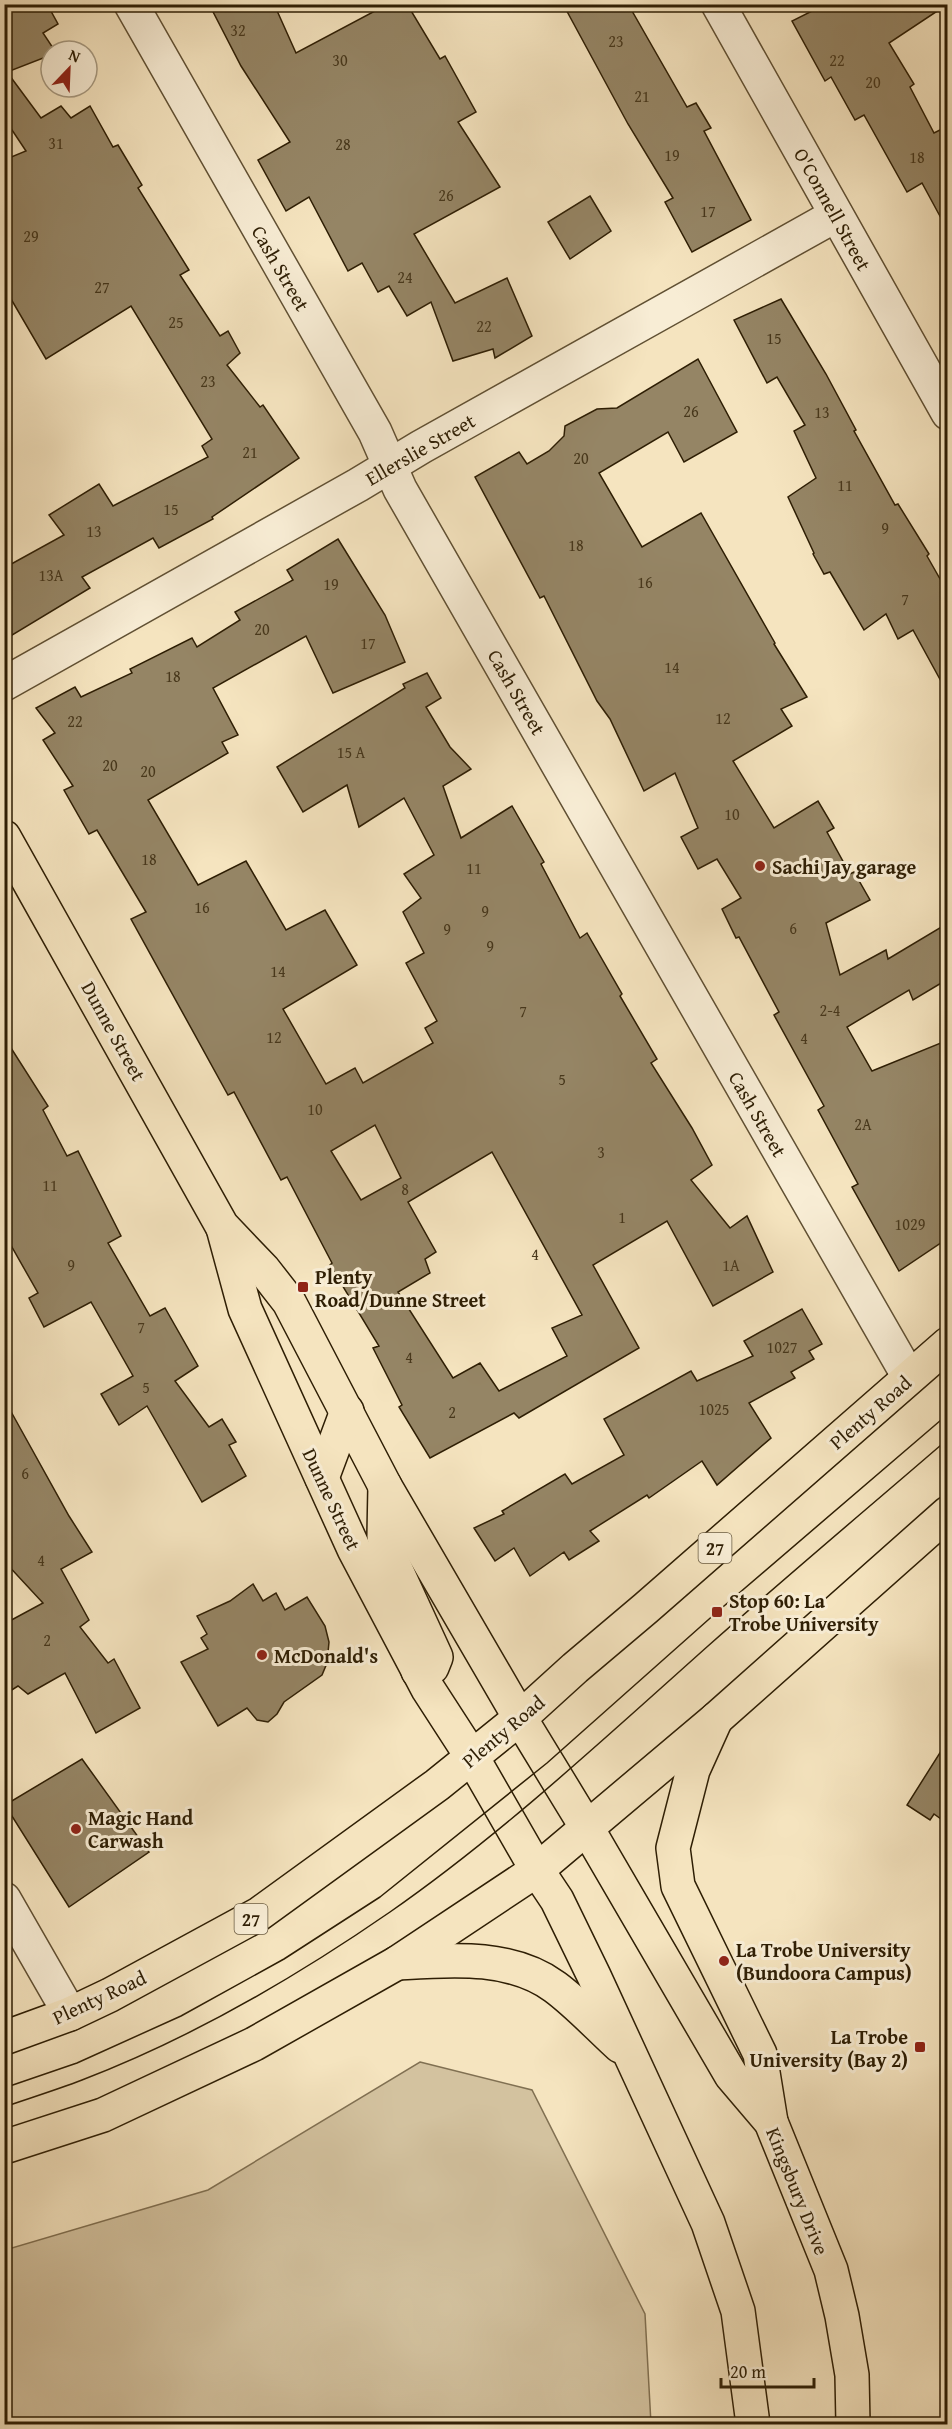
<svg xmlns="http://www.w3.org/2000/svg" width="952" height="2429" font-family="'Gentium Book Plus',serif">
  <style>
    .green { fill: #d3c29f; stroke: #807052; stroke-width: 1.5 }
    .building { fill: #958565; stroke: #2e1e04; stroke-width: 1.5; fill-rule: evenodd }
    .lines { fill: none; stroke-linecap: round; stroke-linejoin: round }
    .minor-casing { stroke: #605033; stroke-width: 36 }
    .major-casing { stroke: #2e1e04; stroke-width: 36 }
    .highway-casing { stroke: #2e1e04; stroke-width: 36 }
    .minor { stroke: #f8edd5; stroke-width: 33 }
    .major { stroke: #f5e4bf; stroke-width: 33 }
    .highway { stroke: #f5e4bf; stroke-width: 33 }
    .tram { stroke: #2e1e04; stroke-width: 1.5 }
    .poi-dot { fill: #8f2418; stroke: #f8edd5; stroke-width: 2 }
    .labels { text-anchor: middle; dominant-baseline: central; stroke-width: 6; stroke-linejoin: round; paint-order: stroke }
    .number-label { font-size: 16px; fill: #48381c }
    .shield { fill: #f8edd5; stroke: #6b5c43; stroke-width: 1.5 }
    .shield-label { font-size: 18px; font-weight: bold; fill: #2e1e04 }
    .street-label { font-size: 20px; fill: #2e1e04; stroke: #f8edd5 }
    .poi-label { font-size: 20px; font-weight: bold; fill: #2e1e04; stroke: #f8edd5; text-anchor: start }
  </style>
  <rect width="100%" height="100%" fill="#f5e4bf"/>
  <filter id="stains"><feTurbulence type="fractalNoise" baseFrequency=".00333" numOctaves="4"/><feColorMatrix values="0 0 0 0 .2 0 0 0 0 .09 0 0 0 0 .02 0 0 0 .5 -.17"/></filter>
  <radialGradient id="worn" r=".72"><stop offset=".6" stop-color="#630" stop-opacity="0"/><stop offset="1" stop-color="#630" stop-opacity=".3"/></radialGradient>
  <path class="green" d="M420 2062 532 2090 645 2314 651 2424H5V2250L208 2190Z"/>
  <g class="building">
    <path d="M4 4H47L58 24 43 33 55 51H51V55L7 72 41 118 61 106 71 118 90 106 113 147 118 145 142 185 138 188 189 270 180 275 220 336 228 331 240 353 227 365 260 407 263 405 299 458 212 517 213 519 159 548 153 538 82 577 90 588 4 640V568L64 535 49 515 99 484 113 506 208 457 202 446 212 439 131 306 46 359 4 287V160L26 151 4 118Z"/>
    <path d="M209 4H274L296 53 388 4H407L440 59 445 56 476 112 458 122 500 187 414 234 455 303 507 278 532 336 495 358 493 349 453 361 431 302 407 316 389 286 378 292 362 263 348 271 309 197 286 211 258 160 290 142 241 66Z"/>
    <path d="M563 4H628L687 107 696 103 711 128 704 131 751 220 692 252 665 202 673 198 628 124Z"/>
    <path d="M826 4H948L889 43 914 84 910 87 934 133 948 126V231L922 183 907 192 864 115 855 120 831 77 825 81 792 21Z"/>
    <path d="M590 196 611 231 570 259 548 222Z"/>
    <path d="M781 299 826 374 856 430 854 431 895 505 898 504 929 554 927 556 948 593V694L913 630 898 639 886 614 864 630 830 572 824 574 813 554 814 553 788 497 816 478 794 431 805 425 777 377 767 383 734 320Z"/>
    <path d="M698 359 737 432 684 462 668 432 599 473 642 547 701 513 775 643 774 644 807 697 781 709 792 726 733 761 774 828 818 801 834 828 827 832 850 874 854 872 870 900 826 923 840 975 886 950 888 959 948 923V979L913 1000 909 990 847 1027 872 1071 948 1040V1238L899 1271 852 1187 858 1184 818 1110 824 1106 774 1015 779 1012 739 937 736 938 722 909 741 898 717 859 698 869 681 837 698 828 675 773 644 791 610 719 597 701 544 596 540 598 475 477 519 452 527 464 549 451 564 436 565 426 597 409 617 408Z"/>
    <path d="M338 539 385 615 405 662 333 693 306 636 213 688 238 735 222 742 228 753 148 800 198 885 246 861 286 930 325 910 357 965 283 1009 326 1084 355 1068 363 1083 433 1043 425 1028 437 1021 406 963 424 953 403 912 421 898 404 874 434 855 404 798 359 827 347 785 303 812 277 767 405 688 403 684 427 673 441 698 426 707 450 747 471 769 443 786 461 838 512 806 544 862 541 864 580 938 587 933 622 994 620 996 657 1059 651 1063 692 1128 712 1165 691 1180 730 1228 747 1216 773 1272 713 1306 667 1221 593 1265 639 1348 519 1418 514 1413 430 1458 399 1407 402 1405 373 1348 379 1346 330 1265 332 1263 287 1177 281 1180 234 1092 228 1095 131 919 146 912 97 830 89 834 64 790 73 786 43 740 55 733 36 708 75 687 81 697 132 673 130 669 192 638 197 647 240 620 235 612 293 580 287 570ZM375 1125 401 1178 361 1200 331 1151ZM492 1152 582 1315 552 1328 567 1356 499 1391 480 1363 453 1378 398 1292 430 1273 425 1259 436 1252 408 1202Z"/>
    <path d="M4 1037 48 1106 43 1110 67 1156 78 1151 121 1236 108 1243 150 1316 165 1308 198 1366 175 1381 209 1427 222 1419 236 1442 229 1445 246 1476 202 1502 147 1406 119 1425 101 1394 133 1376 91 1302 44 1327 29 1298 38 1293 4 1233Z"/>
    <path d="M802 1309 822 1344 809 1351 814 1359 791 1372 795 1378 749 1403 771 1438 717 1485 702 1461 649 1498 647 1495 590 1531 599 1541 569 1560 564 1552 530 1576 514 1548 495 1561 474 1528 504 1514 502 1511 565 1474 572 1484 624 1455 604 1419 691 1371 697 1381 753 1356 744 1341Z"/>
    <path d="M4 1399 69 1516 92 1552 61 1569 89 1620 80 1627 108 1663 114 1659 140 1708 96 1733 65 1673 28 1694 18 1686 4 1695V1624L43 1603 4 1561Z"/>
    <path d="M253 1584 263 1601 276 1593 285 1610 307 1597 325 1626 329 1642 327 1663 322 1675 284 1702 277 1714 268 1722 257 1720 247 1708 218 1726 181 1662 208 1649 201 1638 207 1634 197 1616 230 1601Z"/>
    <path d="M948 1740V1824L934 1814 930 1820 907 1805Z"/>
    <path d="M82 1759 149 1852 69 1907 5 1805Z"/>
  </g>
  <g class="lines">
    <defs>
      <g id="minor">
        <path d="M131 4 375 432 400 489 909 1377"/>
        <path d="M718 4 948 413"/>
        <path d="M4 684 358 485 421 447 836 215"/>
        <path d="M4 1899 70 2014"/>
      </g>
      <g id="major">
        <path d="M4 837 222 1226 264 1270 289 1302 385 1486 520 1718"/>
        <path d="M223 1228 245 1309 354 1549 428 1689 472 1757"/>
        <path d="M322 1478 347 1411"/>
        <path d="M385 1486 384 1536 386 1548 436 1657 432 1667 418 1671"/>
        <path d="M716 1719 693 1770 673 1848 678 1886 760 2054 771 2122"/>
        <path d="M587 1828 731 2075 771 2122 831 2270 842 2316 852 2375 853 2424"/>
        <path d="M537 1870 557 1900 594 1976 708 2223 738 2311 753 2424"/>
        <path d="M397 1963C449 1960 510 1954 555 1987 578 2004 599 2027 620 2046"/>
      </g>
      <g id="highway">
        <path d="M520 1718 587 1828"/>
        <path d="M472 1757 537 1870"/>
        <path d="M4 2038 70 2014 110 1995 259 1914 437 1785 520 1718 575 1668 646 1608 948 1344"/>
        <path d="M4 2147 103 2115 254 2044 397 1963 537 1870 716 1719 948 1513"/>
      </g>
    </defs>
    <use href="#minor" class="minor-casing"/>
    <use href="#major" class="major-casing"/>
    <use href="#highway" class="highway-casing"/>
    <use href="#minor" class="minor"/>
    <use href="#major" class="major"/>
    <use href="#highway" class="highway"/>
    <g class="tram">
      <path d="M4 2088 77 2063 181 2016 284 1959 380 1897 547 1763 717 1612 948 1414"/>
      <path d="M4 2107C30 2098 56 2090 82 2080 189 2039 296 1977 390 1912 502 1834 606 1737 708 1646 787 1576 868 1508 948 1439"/>
    </g>
  </g>
  <g class="poi-dot">
    <circle cx="760" cy="866" r="6"/>
    <rect x="297" y="1281" width="12" height="12" rx="3"/>
    <rect x="711" y="1606" width="12" height="12" rx="3"/>
    <circle cx="262" cy="1655" r="6"/>
    <circle cx="76" cy="1829" r="6"/>
    <circle cx="724" cy="1961" r="6"/>
    <rect x="914" y="2041" width="12" height="12" rx="3"/>
  </g>
  <g class="labels">
    <g class="number-label">
      <text x="238" y="30">32</text>
      <text x="616" y="41">23</text>
      <text x="340" y="60">30</text>
      <text x="837" y="60">22</text>
      <text x="873" y="82">20</text>
      <text x="642" y="96">21</text>
      <text x="56" y="143">31</text>
      <text x="343" y="144">28</text>
      <text x="672" y="155">19</text>
      <text x="917" y="157">18</text>
      <text x="446" y="195">26</text>
      <text x="708" y="211">17</text>
      <text x="31" y="236">29</text>
      <text x="405" y="277">24</text>
      <text x="102" y="287">27</text>
      <text x="176" y="322">25</text>
      <text x="484" y="326">22</text>
      <text x="774" y="338">15</text>
      <text x="208" y="381">23</text>
      <text x="691" y="411">26</text>
      <text x="822" y="412">13</text>
      <text x="250" y="452">21</text>
      <text x="581" y="458">20</text>
      <text x="845" y="485">11</text>
      <text x="171" y="509">15</text>
      <text x="885" y="528">9</text>
      <text x="94" y="531">13</text>
      <text x="576" y="545">18</text>
      <text x="51" y="575">13A</text>
      <text x="645" y="582">16</text>
      <text x="331" y="584">19</text>
      <text x="905" y="599">7</text>
      <text x="262" y="629">20</text>
      <text x="368" y="643">17</text>
      <text x="672" y="667">14</text>
      <text x="173" y="676">18</text>
      <text x="723" y="718">12</text>
      <text x="75" y="721">22</text>
      <text x="351" y="752">15 A</text>
      <text x="110" y="765">20</text>
      <text x="148" y="771">20</text>
      <text x="732" y="814">10</text>
      <text x="149" y="859">18</text>
      <text x="474" y="868">11</text>
      <text x="202" y="907">16</text>
      <text x="485" y="911">9</text>
      <text x="793" y="928">6</text>
      <text x="447" y="929">9</text>
      <text x="490" y="946">9</text>
      <text x="278" y="971">14</text>
      <text x="830" y="1010">2-4</text>
      <text x="523" y="1011">7</text>
      <text x="274" y="1037">12</text>
      <text x="804" y="1038">4</text>
      <text x="562" y="1079">5</text>
      <text x="315" y="1109">10</text>
      <text x="863" y="1124">2A</text>
      <text x="601" y="1152">3</text>
      <text x="50" y="1185">11</text>
      <text x="405" y="1189">8</text>
      <text x="622" y="1217">1</text>
      <text x="910" y="1224">1029</text>
      <text x="535" y="1254">4</text>
      <text x="71" y="1265">9</text>
      <text x="731" y="1265">1A</text>
      <text x="141" y="1327">7</text>
      <text x="782" y="1347">1027</text>
      <text x="409" y="1357">4</text>
      <text x="146" y="1387">5</text>
      <text x="714" y="1409">1025</text>
      <text x="452" y="1412">2</text>
      <text x="25" y="1473">6</text>
      <text x="41" y="1560">4</text>
      <text x="47" y="1640">2</text>
    </g>
    <g class="shield">
      <rect x="698.5" y="1533" width="33" height="30" rx="4.5"/>
      <rect x="234.5" y="1904" width="33" height="30" rx="4.5"/>
    </g>
    <g class="shield-label">
      <text x="715" y="1548">27</text>
      <text x="251" y="1919">27</text>
    </g>
    <g class="street-label">
      <text transform="translate(833 209) rotate(61)">O'Connell Street</text>
      <text transform="translate(281 268) rotate(60)">Cash Street</text>
      <text transform="translate(420 449) rotate(-30)">Ellerslie Street</text>
      <text transform="translate(517 692) rotate(60)">Cash Street</text>
      <text transform="translate(114 1031) rotate(61)">Dunne Street</text>
      <text transform="translate(758 1114) rotate(60)">Cash Street</text>
      <text transform="translate(870 1412) rotate(-41)">Plenty Road</text>
      <text transform="translate(332 1499) rotate(65)">Dunne Street</text>
      <text transform="translate(503 1731) rotate(-40)">Plenty Road</text>
      <text transform="translate(99 1997) rotate(-25)">Plenty Road</text>
      <text transform="translate(798 2191) rotate(68)">Kingsbury Drive</text>
    </g>
    <g class="poi-label">
      <text x="772" y="866">Sachi Jay garage</text>
      <text x="315" y="1276">Plenty<tspan x="315" dy="23">Road/Dunne Street</tspan></text>
      <text x="729" y="1600">Stop 60: La<tspan x="729" dy="23">Trobe University</tspan></text>
      <text x="274" y="1655">McDonald's</text>
      <text x="88" y="1817">Magic Hand<tspan x="88" dy="23">Carwash</tspan></text>
      <text x="736" y="1949">La Trobe University<tspan x="736" dy="23">(Bundoora Campus)</tspan></text>
      <text x="908" y="2036" text-anchor="end">La Trobe<tspan x="908" dy="23">University (Bay 2)</tspan></text>
    </g>
  </g>
  <rect width="952" height="2429" fill="none" stroke="#f5e4bf" stroke-width="24"/>
  <rect x="6" y="6" width="940" height="2417" fill="none" stroke="#2e1e04" stroke-width="3"/>
  <rect x="12" y="12" width="928" height="2405" fill="none" stroke="#2e1e04" stroke-width="1.5"/>
  <g transform="translate(69 69) rotate(23)"><circle r="28" fill="#f8edd5" stroke="#a79a81" stroke-width="1.5"/>
  <path d="M0-4.5L10 22L0 15L-10 22Z" fill="#8f2418"/>
  <text y="-9" font-size="16" font-weight="bold" text-anchor="middle" fill="#2e1e04">N</text>
  </g>
  <path d="M721 2378v9h93v-9" fill="none" stroke="#2e1e04" stroke-width="3"/>
  <text x="730" y="2378" font-size="18" fill="#2e1e04" stroke="#f8edd5" stroke-width="4.5" paint-order="stroke">20 m</text>
  <rect width="100%" height="100%" filter="url(#stains)"/>
  <rect width="100%" height="100%" fill="url(#worn)"/>
</svg>
